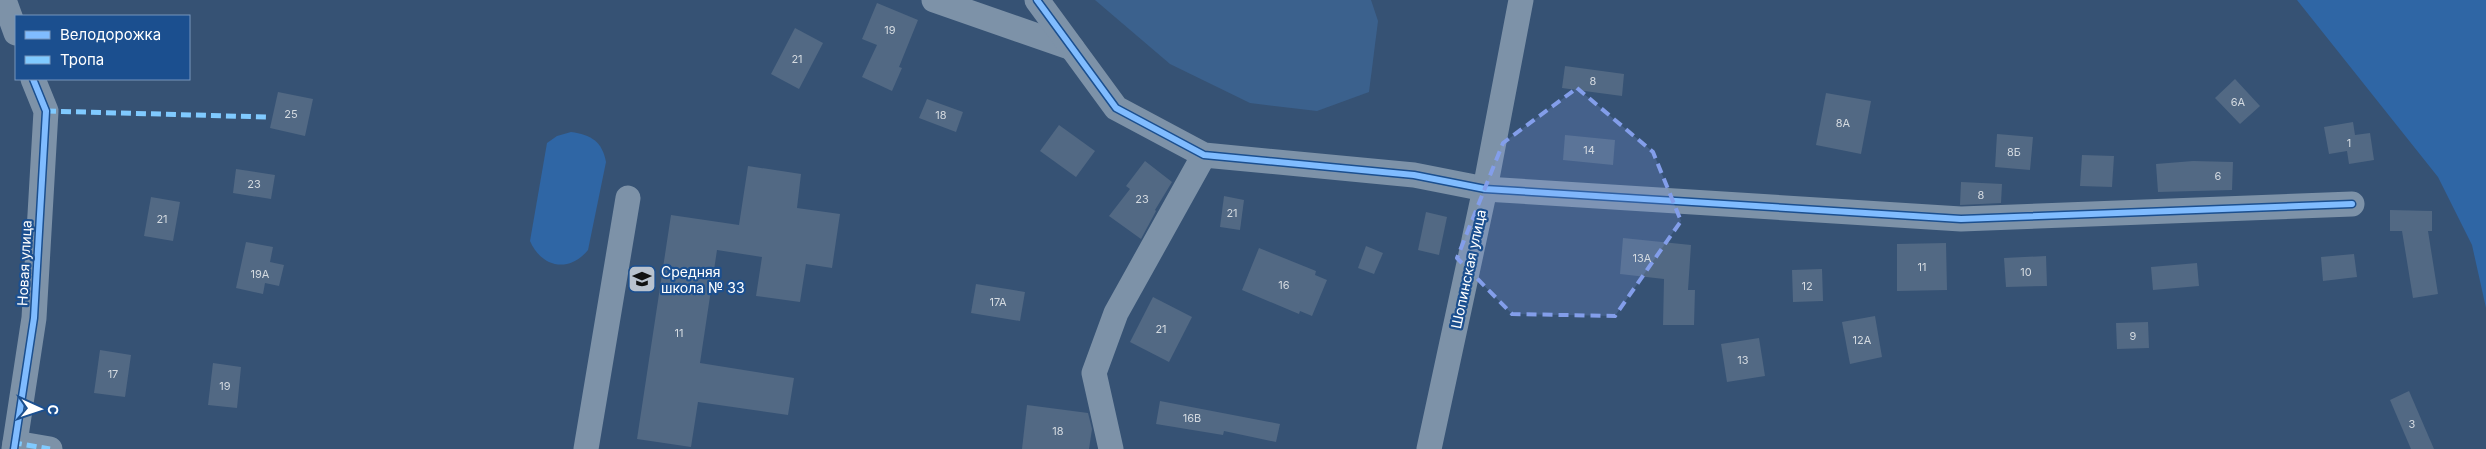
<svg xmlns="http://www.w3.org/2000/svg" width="2486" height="449" font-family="Inter,sans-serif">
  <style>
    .green { fill: #2f66a5 }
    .water { fill: #3b618d }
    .building { fill: #526984 }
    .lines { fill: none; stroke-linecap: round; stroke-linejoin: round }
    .minor { stroke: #7d92a8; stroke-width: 25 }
    .quiet { stroke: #80caff; stroke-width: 5; stroke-dasharray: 10 5; stroke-linecap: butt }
    .cycleway-casing { stroke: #1b4f8f; stroke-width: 9 }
    .cycleway { stroke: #80bcff; stroke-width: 6 }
    .marked { fill: #839eea; fill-opacity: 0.2; stroke: #839eea; stroke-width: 4; stroke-dasharray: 10 6; stroke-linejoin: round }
    .labels { text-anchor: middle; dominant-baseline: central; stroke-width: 4.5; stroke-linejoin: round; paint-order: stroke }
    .number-label { font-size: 11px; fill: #d4dae0 }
    .street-label { font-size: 14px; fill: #fff; stroke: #1b4f8f }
    .poi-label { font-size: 14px; fill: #fff; stroke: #1b4f8f; text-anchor: start }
  </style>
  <rect width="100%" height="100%" fill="#365274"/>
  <g class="green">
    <path d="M2297 0H2486V308L2472 245 2438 177Z"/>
    <path d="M571 132C591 135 602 141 606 162L588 250C569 273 542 268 530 241L547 143 557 136Z"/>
  </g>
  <path class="water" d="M1095 0H1371L1378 21 1369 92 1317 111 1250 103 1170 64Z"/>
  <g class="building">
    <path d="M877 3 918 20 899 67 902 68 892 91 862 77 877 45 862 39Z"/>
    <path d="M795 28 823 43 799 89 771 74Z"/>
    <path d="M1565 66 1624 74 1622 96 1562 88Z"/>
    <path d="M2235 79 2260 106 2240 124 2215 98Z"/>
    <path d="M278 92 313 99 305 136 270 128Z"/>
    <path d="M1826 93 1871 101 1861 154 1816 145Z"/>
    <path d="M927 99 963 112 956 132 919 118Z"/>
    <path d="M2353 122 2355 135 2370 133 2374 160 2349 164 2347 151 2329 154 2324 127Z"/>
    <path d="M1059 125 1095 151 1076 177 1040 151Z"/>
    <path d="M1997 134 2033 137 2030 170 1995 167Z"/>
    <path d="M1565 135 1615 140 1613 165 1563 160Z"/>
    <path d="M2082 155 2114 156 2112 187 2080 186Z"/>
    <path d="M1145 161 1172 182 1155 210 1156 211 1141 239 1109 216 1130 189 1126 186Z"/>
    <path d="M2193 161 2233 162 2232 190 2158 192 2156 164Z"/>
    <path d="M748 166 801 174 797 208 840 214 832 268 806 264 800 302 756 296 762 257 717 250 700 363 794 378 788 415 698 402 691 447 637 439 671 215 739 225Z"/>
    <path d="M236 169 275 175 271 199 233 193Z"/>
    <path d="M1961 182 2002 184 2001 203 1960 205Z"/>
    <path d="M1224 196 1244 200 1240 230 1220 227Z"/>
    <path d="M151 197 180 202 173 241 144 236Z"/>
    <path d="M2390 210 2432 211V231H2428L2438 294 2413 298 2402 231H2390Z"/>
    <path d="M1426 212 1447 217 1439 255 1418 250Z"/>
    <path d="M1623 238 1691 245 1688 290H1695L1694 325H1663L1664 279 1620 274Z"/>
    <path d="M246 242 273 247 270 262 284 265 279 286 265 283 263 294 236 288Z"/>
    <path d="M1946 243 1947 290 1897 291V244Z"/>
    <path d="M1366 246 1383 253 1374 274 1358 268Z"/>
    <path d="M1259 248 1316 271 1315 275 1327 280 1312 316 1300 311 1299 314 1242 290Z"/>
    <path d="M2354 254 2357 277 2323 281 2321 257Z"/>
    <path d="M2046 256 2047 286 2006 287 2004 258Z"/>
    <path d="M2197 263 2199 286 2153 290 2151 267Z"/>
    <path d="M1822 269 1823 301 1793 302 1792 270Z"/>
    <path d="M976 284 1025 292 1020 321 971 313Z"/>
    <path d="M1153 297 1192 317 1169 362 1130 342Z"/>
    <path d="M1875 316 1882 357 1850 364 1842 322Z"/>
    <path d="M2148 322 2149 348 2117 349 2116 323Z"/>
    <path d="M1759 338 1765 376 1727 382 1721 344Z"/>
    <path d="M100 350 131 355 125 397 94 393Z"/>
    <path d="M213 363 241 367 237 408 208 405Z"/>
    <path d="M2409 391 2434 449H2411L2390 400Z"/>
    <path d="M1160 401 1280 424 1276 442 1224 431 1223 435 1156 424Z"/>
    <path d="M1027 405 1088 413 1092 429 1089 449H1022Z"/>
  </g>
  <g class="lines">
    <g class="minor">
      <path d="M4 0 16 33"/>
      <path d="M934 0 1072 48"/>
      <path d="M1037 0 1116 108 1204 155 1414 175 1485 189 1961 219 2352 204"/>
      <path d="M15 443 50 449"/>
      <path d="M14 449 34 318 46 111 33 79"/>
      <path d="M586 449 628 198"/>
      <path d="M1111 449 1094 373 1116 313 1204 155"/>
      <path d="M1429 449 1485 189 1521 0"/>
    </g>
    <g class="quiet">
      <path d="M46 111 267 117"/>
      <path d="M14 446 15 443 50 449"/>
    </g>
    <defs>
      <g id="cycleway">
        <path d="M1037 0 1116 108 1204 155 1414 175 1485 189 1961 219 2352 204"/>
        <path d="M14 449 34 318 46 111 33 79"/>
      </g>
    </defs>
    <use href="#cycleway" class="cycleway-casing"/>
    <use href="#cycleway" class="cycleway"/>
  </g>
  <path class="marked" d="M1577 88 1653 152 1681 221 1615 316 1512 314 1457 258 1503 143Z"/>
  <defs>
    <symbol id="school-square" viewBox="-11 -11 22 22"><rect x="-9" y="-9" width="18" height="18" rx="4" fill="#b9c2ce" stroke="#1b4f8f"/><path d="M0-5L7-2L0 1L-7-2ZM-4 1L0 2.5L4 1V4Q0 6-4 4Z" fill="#111"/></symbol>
  </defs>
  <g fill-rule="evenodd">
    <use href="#school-square" x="626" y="263" width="32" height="32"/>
  </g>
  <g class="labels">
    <g class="number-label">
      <text x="890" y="30">19</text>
      <text x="797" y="59">21</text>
      <text x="1593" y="81">8</text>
      <text x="2238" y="102">6А</text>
      <text x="291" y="114">25</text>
      <text x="941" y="115">18</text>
      <text x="1843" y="123">8А</text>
      <text x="2349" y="143">1</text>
      <text x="1589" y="150">14</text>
      <text x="2014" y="152">8Б</text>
      <text x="2218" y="176">6</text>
      <text x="254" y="184">23</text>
      <text x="1981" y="195">8</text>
      <text x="1142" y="199">23</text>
      <text x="1232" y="213">21</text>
      <text x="162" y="219">21</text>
      <text x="1642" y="258">13А</text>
      <text x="1922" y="267">11</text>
      <text x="2026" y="272">10</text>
      <text x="260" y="274">19А</text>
      <text x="1284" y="285">16</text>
      <text x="1807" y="286">12</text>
      <text x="998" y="302">17А</text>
      <text x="1161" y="329">21</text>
      <text x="679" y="333">11</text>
      <text x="2133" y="336">9</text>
      <text x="1862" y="340">12А</text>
      <text x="1743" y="360">13</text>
      <text x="113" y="374">17</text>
      <text x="225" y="386">19</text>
      <text x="1192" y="418">16В</text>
      <text x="2412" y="424">3</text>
      <text x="1058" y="431">18</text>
    </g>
    <g class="street-label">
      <text transform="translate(24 263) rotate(-87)">Новая улица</text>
      <text transform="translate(1468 269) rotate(-78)">Шопинская улица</text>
    </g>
    <g class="poi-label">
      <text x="661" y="271">Средняя<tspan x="661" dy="16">школа № 33</tspan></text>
    </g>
  </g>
  <rect x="15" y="15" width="175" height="65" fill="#1b4f8f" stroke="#7695bc"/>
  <rect x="25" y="31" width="25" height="8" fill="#80bcff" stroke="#7695bc"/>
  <text x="60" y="40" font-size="15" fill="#ffffff">Велодорожка</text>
  <rect x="25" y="56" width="25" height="8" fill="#80caff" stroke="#7695bc"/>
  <text x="60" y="65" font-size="15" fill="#ffffff">Тропа</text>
  <g transform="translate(40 409) rotate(93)" stroke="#1b4f8f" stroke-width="4" paint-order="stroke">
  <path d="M0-4L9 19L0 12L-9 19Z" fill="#ffffff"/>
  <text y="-8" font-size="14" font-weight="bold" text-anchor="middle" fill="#ffffff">С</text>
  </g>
</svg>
